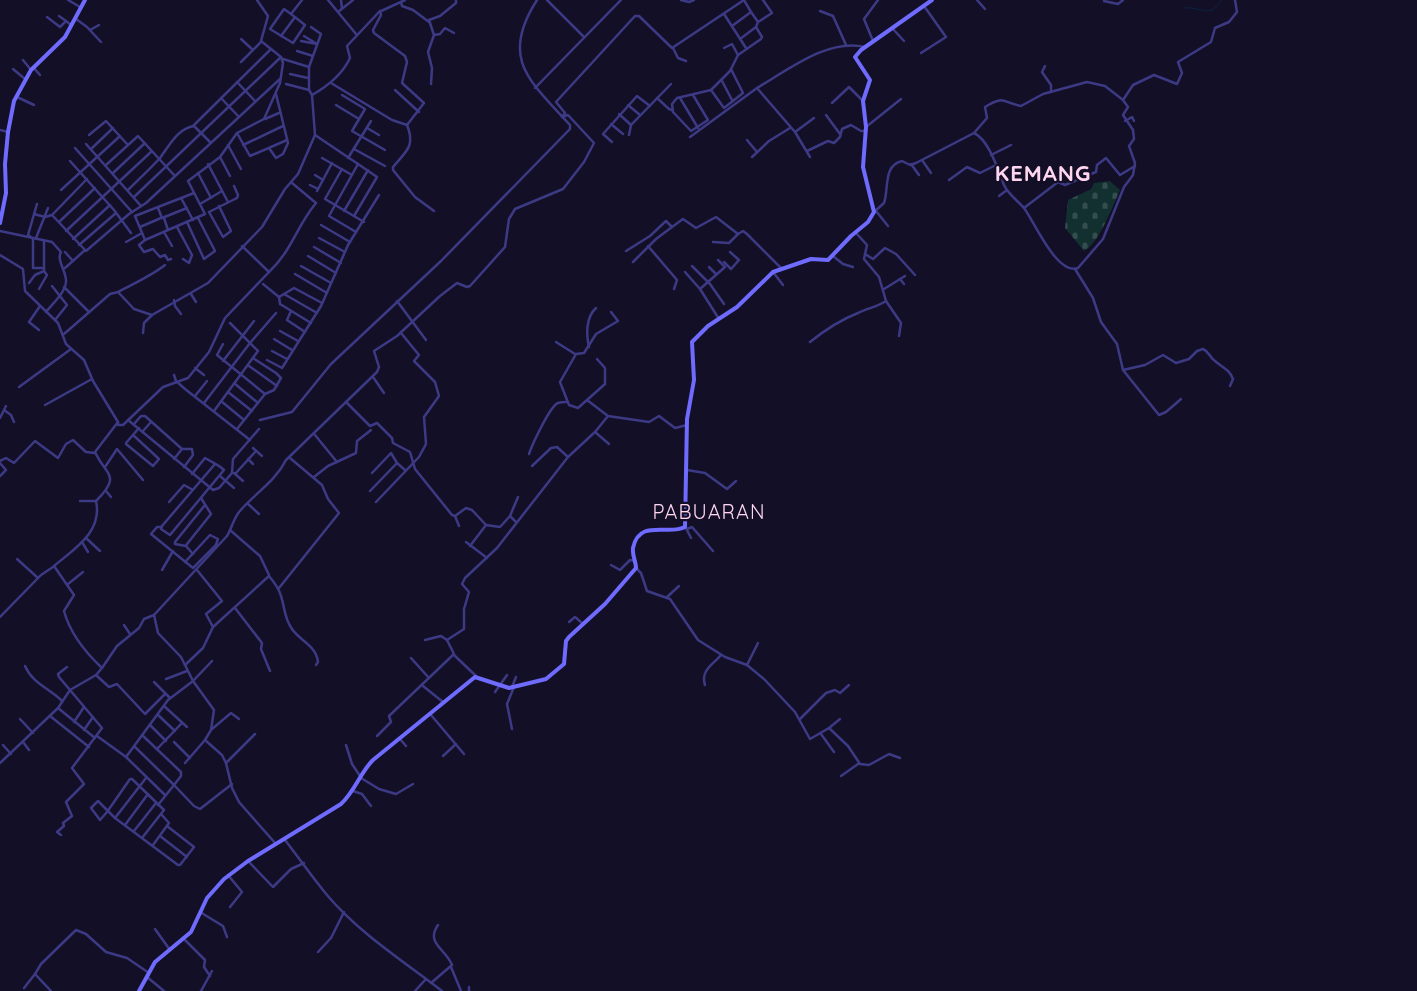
<svg xmlns="http://www.w3.org/2000/svg" width="1417" height="991" font-family="Quicksand,sans-serif">
  <style>
    .cemetery { fill: url(#cemetery-stones) }
    .lines { fill: none; stroke-linecap: round; stroke-linejoin: round }
    .stream { stroke: #0c2248; stroke-width: 1 }
    .street { stroke: #3d3a85; stroke-width: 2.5 }
    .secondary { stroke: #6f6bff; stroke-width: 4 }
    .labels { text-anchor: middle; dominant-baseline: central; stroke-width: 4.5; stroke-linejoin: round; paint-order: stroke }
    .quarter-label { font-size: 20px; letter-spacing: 1px; fill: #ffd6f0; stroke: #130f26 }
    .district-label { font-size: 22px; font-weight: bold; letter-spacing: 1px; fill: #ffd6f0; stroke: #130f26 }
  </style>
  <defs>
    <pattern id="cemetery-stones" width="16" height="16" patternUnits="userSpaceOnUse" patternTransform="scale(1.25)"><rect width="16" height="16" fill="#12302f"/><path d="M2 7V4a2 2 0 0 1 4 0v3zM10 15v-3a2 2 0 0 1 4 0v3z" fill="#344d4e"/></pattern>
  </defs>
  <rect width="100%" height="100%" fill="#130f26"/>
  <path class="cemetery" d="M1110 181 1120 190C1113 205 1099 244 1084 251L1065 228 1068 200 1091 189 1094 183Z"/>
  <g class="lines">
    <path class="stream" d="M1185 8C1200 6 1210 20 1221 0"/>
    <g class="street">
      <path d="M68 0 80 7"/>
      <path d="M328 0 356 34"/>
      <path d="M341 0 342 8"/>
      <path d="M547 0 584 37"/>
      <path d="M681 0 689 2 694 0"/>
      <path d="M977 0 985 9"/>
      <path d="M1104 1 1118 4 1123 0"/>
      <path d="M401 2 402 6 413 10 429 22"/>
      <path d="M380 11 381 15 373 30 374 33 405 56 407 62 402 83 424 103 407 125"/>
      <path d="M820 11 833 16 846 45"/>
      <path d="M338 12 353 0"/>
      <path d="M291 14 284 9 270 29 293 43 305 25 291 14 302 0"/>
      <path d="M724 14 746 48"/>
      <path d="M59 16 66 21"/>
      <path d="M47 17 60 27 66 21 71 25"/>
      <path d="M76 19 87 27 101 42"/>
      <path d="M758 22 772 13 763 0"/>
      <path d="M732 26 751 12 744 0"/>
      <path d="M893 29 904 41"/>
      <path d="M90 30 99 25"/>
      <path d="M434 35 440 34 445 28 454 33"/>
      <path d="M281 36 295 17"/>
      <path d="M241 39 253 50"/>
      <path d="M740 39 756 27"/>
      <path d="M301 41 317 44 304 36"/>
      <path d="M873 41 864 19 878 0"/>
      <path d="M673 48 678 58 686 61"/>
      <path d="M724 48 732 44 738 55"/>
      <path d="M297 51 313 56"/>
      <path d="M921 53 946 37 924 6"/>
      <path d="M283 59 309 67V90"/>
      <path d="M23 60 31 70"/>
      <path d="M241 62 261 42"/>
      <path d="M1045 66 1042 72 1051 85V92"/>
      <path d="M33 67 40 75"/>
      <path d="M309 67 321 34 311 27"/>
      <path d="M13 69 25 79"/>
      <path d="M290 74 308 78"/>
      <path d="M722 81 732 100"/>
      <path d="M237 82 255 101"/>
      <path d="M331 83 392 120 407 125C416 147 405 152 393 167V170L415 197 434 211"/>
      <path d="M286 84 309 90 312 95"/>
      <path d="M431 84 432 68 428 52 434 35 429 20 440 16 456 3V0"/>
      <path d="M535 88 621 0"/>
      <path d="M757 88C788 70 828 38 865 47"/>
      <path d="M395 90 419 112"/>
      <path d="M711 90 724 108 743 93 731 69"/>
      <path d="M342 95 365 109 352 131 385 150"/>
      <path d="M693 95 708 120 691 131 673 112 672 104 677 98 711 90 730 71 738 55 761 39 762 37 756 27 758 22 751 12"/>
      <path d="M17 97 34 105"/>
      <path d="M221 98 239 117"/>
      <path d="M657 98 669 109 672 110"/>
      <path d="M680 98 698 128"/>
      <path d="M1123 100 1133 85 1154 75 1177 84 1182 73 1178 62 1211 42 1215 28 1229 22 1237 12 1235 0"/>
      <path d="M832 103 849 87 863 101"/>
      <path d="M336 105 359 119"/>
      <path d="M628 105 640 115"/>
      <path d="M619 114 631 125"/>
      <path d="M826 115 840 134"/>
      <path d="M265 119 279 113"/>
      <path d="M1125 121 1132 117 1134 121"/>
      <path d="M611 124 623 134"/>
      <path d="M193 126 271 49"/>
      <path d="M866 127 901 99"/>
      <path d="M367 128 379 135"/>
      <path d="M0 130 8 132"/>
      <path d="M795 132 814 118"/>
      <path d="M237 133 250 156 287 140"/>
      <path d="M89 135 106 121 127 144"/>
      <path d="M629 135 631 125 671 84"/>
      <path d="M690 137 757 88 795 132 810 157"/>
      <path d="M747 140 757 152"/>
      <path d="M612 142 603 134 637 96 650 106"/>
      <path d="M86 144 141 206"/>
      <path d="M228 145 241 169"/>
      <path d="M243 145 283 126"/>
      <path d="M75 148 132 212"/>
      <path d="M269 148 276 158 283 154 288 143 276 94"/>
      <path d="M91 149 113 128"/>
      <path d="M354 149 385 166"/>
      <path d="M807 151 828 141 834 143 840 137 842 129 851 125 861 131H866"/>
      <path d="M991 155 1011 145"/>
      <path d="M220 157 230 176"/>
      <path d="M752 157 769 141 790 128"/>
      <path d="M322 158 352 175"/>
      <path d="M348 158 371 121"/>
      <path d="M922 160 931 173"/>
      <path d="M70 161 114 210 131 233"/>
      <path d="M208 164 228 202"/>
      <path d="M911 164 919 175"/>
      <path d="M106 165 138 136 174 175"/>
      <path d="M342 169 325 199 364 222"/>
      <path d="M113 173 145 143"/>
      <path d="M198 173 211 198"/>
      <path d="M315 175 323 180"/>
      <path d="M87 179 52 215 86 251 129 214 146 203 280 79"/>
      <path d="M949 180 967 167 980 173 996 165"/>
      <path d="M310 185 318 189"/>
      <path d="M61 190 120 136"/>
      <path d="M128 190C139 179 150 169 160 158 169 146 178 128 194 126L210 142"/>
      <path d="M317 191 332 163"/>
      <path d="M194 193 135 216 145 240 205 214 188 181 220 157 237 133 264 119 280 83 283 63 281 57 261 41 268 16 257 0"/>
      <path d="M999 196 1007 190"/>
      <path d="M134 197 281 57"/>
      <path d="M181 198 193 220"/>
      <path d="M200 204 222 191"/>
      <path d="M158 208 162 218 187 208"/>
      <path d="M1024 208 1058 182 1065 185 1096 172 1097 165 1106 158 1120 175 1135 166"/>
      <path d="M344 211 368 170"/>
      <path d="M876 211 888 226"/>
      <path d="M209 212 223 237 231 231 219 206"/>
      <path d="M209 212 237 198 238 195 234 186"/>
      <path d="M874 212 884 203C889 189 883 165 902 161L910 165 916 163 974 133 987 118 985 107C1004 95 1002 102 1021 106L1043 94 1087 82 1105 86 1123 100 1128 107 1123 115 1133 130 1134 139 1129 146 1135 163 1133 175 1124 187 1103 239 1078 268C1057 276 1034 221 1024 208 1018 201 1008 194 1004 185 998 170 989 140 974 133"/>
      <path d="M34 214 45 217 52 215"/>
      <path d="M354 216 377 177 358 164"/>
      <path d="M164 218 168 230"/>
      <path d="M59 222 95 188"/>
      <path d="M187 222 204 259 215 251 198 218"/>
      <path d="M321 225 350 242"/>
      <path d="M140 227 161 218"/>
      <path d="M177 227 192 255 189 263 183 259"/>
      <path d="M0 231 52 242 61 252C56 260 67 272 66 282 65 293 53 303 46 312"/>
      <path d="M66 231 152 151"/>
      <path d="M164 232 172 246"/>
      <path d="M356 232 379 195"/>
      <path d="M31 237 28 235 37 204"/>
      <path d="M33 238V268H44"/>
      <path d="M36 238 48 208"/>
      <path d="M319 238 345 252"/>
      <path d="M73 239 110 205"/>
      <path d="M145 240 139 245 144 252 153 249 160 257 165 255 168 260 171 259"/>
      <path d="M126 242 142 233"/>
      <path d="M713 242 729 243 738 234"/>
      <path d="M79 245 116 213"/>
      <path d="M648 246 677 280 674 289"/>
      <path d="M314 247 341 263"/>
      <path d="M626 251 650 236 666 221 672 227 683 219 696 228 716 217 738 234 743 231 747 234 781 268"/>
      <path d="M65 252 73 261"/>
      <path d="M865 254 873 259 885 248 896 254 915 275"/>
      <path d="M0 255 23 269 25 291 58 323 66 344 84 360 93 381 118 422 95 452C106 476 122 475 96 501 103 532 74 549 54 566L74 595 64 611C70 633 86 653 102 668L117 646 139 628 144 619 154 615 158 633 181 657 193 681 214 710 211 730 205 740 222 755 226 763 232 788 239 802 276 844"/>
      <path d="M308 256 336 273"/>
      <path d="M833 256 843 264 853 267"/>
      <path d="M633 262 656 239 672 227"/>
      <path d="M724 262 731 269 739 260 730 252"/>
      <path d="M301 266 331 283"/>
      <path d="M692 266 710 284 724 304"/>
      <path d="M709 267 716 274"/>
      <path d="M65 268 84 251"/>
      <path d="M1075 269 1093 298 1101 322 1117 344 1123 370 1145 365 1163 355 1176 363 1189 359 1197 351 1203 349C1210 352 1209 357 1215 361 1223 368 1229 369 1233 379L1230 386"/>
      <path d="M44 270V241"/>
      <path d="M269 272C293 249 296 227 316 203L292 183"/>
      <path d="M685 272 700 289 719 319"/>
      <path d="M773 272 783 285"/>
      <path d="M295 274 327 293"/>
      <path d="M900 279 904 284"/>
      <path d="M29 283 35 275 44 271 47 275 39 289"/>
      <path d="M263 284 279 297 294 288 322 303"/>
      <path d="M52 286 67 305 55 320"/>
      <path d="M64 287 89 312"/>
      <path d="M700 289 725 267 718 260"/>
      <path d="M884 289 905 276"/>
      <path d="M118 292C133 284 151 276 165 265"/>
      <path d="M191 294 196 302"/>
      <path d="M284 294 317 313"/>
      <path d="M279 297 280 304 311 323"/>
      <path d="M174 300 175 306 181 314"/>
      <path d="M397 301 426 340"/>
      <path d="M886 301 901 323 899 336"/>
      <path d="M291 311 287 320 305 332"/>
      <path d="M39 330 29 322 40 306"/>
      <path d="M280 331 298 341"/>
      <path d="M143 333 144 323 152 315"/>
      <path d="M64 334 110 294 118 292 134 309 152 315 208 283 262 227 285 189 298 174 315 135 312 95C328 86 342 75 350 58L347 46 379 12 405 0"/>
      <path d="M274 339 292 350"/>
      <path d="M556 342 575 354"/>
      <path d="M810 342C825 330 840 320 858 313 868 308 877 307 886 301L879 277 864 259 867 245 856 233"/>
      <path d="M223 344 217 355 265 394"/>
      <path d="M589 347C586 334 586 317 596 308"/>
      <path d="M272 351 287 359"/>
      <path d="M597 359 605 368V384L578 408 569 405 560 382 576 354 584 353 596 334 618 321 611 312"/>
      <path d="M267 360 282 368 321 306 348 245 356 232 329 216 358 164 315 135"/>
      <path d="M223 361 254 321"/>
      <path d="M249 366 277 386"/>
      <path d="M195 368 204 375"/>
      <path d="M1123 370 1159 415 1166 412 1181 399"/>
      <path d="M174 375 176 381 185 389 250 440"/>
      <path d="M373 377 384 393"/>
      <path d="M234 383 258 403"/>
      <path d="M19 387 71 349"/>
      <path d="M228 392 252 411"/>
      <path d="M195 396 207 381"/>
      <path d="M587 400 608 416 649 422 659 416 675 428 687 425"/>
      <path d="M221 401 244 420"/>
      <path d="M346 402 370 426 377 423 392 438 393 443 410 452 415 469 452 515 455 516 466 508 472 510 486 525"/>
      <path d="M204 403 250 343 276 313"/>
      <path d="M45 405 92 379"/>
      <path d="M4 410 11 415 14 422"/>
      <path d="M214 411 258 351 230 323"/>
      <path d="M0 418 6 406"/>
      <path d="M128 420 213 490 219 488 232 473 233 459 259 429"/>
      <path d="M260 420 292 412 331 364 441 261 570 129V125C530 81 499 59 537 0"/>
      <path d="M118 422V425H123L163 387 188 378 209 352 225 318 269 272 242 246"/>
      <path d="M134 424 141 416H145L182 449"/>
      <path d="M237 429 265 394 274 390 281 378 276 373 253 358"/>
      <path d="M143 431 151 422"/>
      <path d="M595 432 609 444"/>
      <path d="M133 435 159 459 153 466 126 444V443L139 428"/>
      <path d="M315 435 337 462"/>
      <path d="M253 448 262 456"/>
      <path d="M529 454C532 445 550 406 558 403 561 402 563 402 566 402"/>
      <path d="M174 459 182 449H192L193 455 184 467"/>
      <path d="M248 459 253 464"/>
      <path d="M0 461 6 458 14 463 35 441 58 458 66 444 73 440 86 452 95 453"/>
      <path d="M0 463 6 470 0 476"/>
      <path d="M532 466 551 448 557 447 568 457"/>
      <path d="M105 467 117 449 143 480"/>
      <path d="M687 470 705 473 727 489 736 481"/>
      <path d="M234 473 243 481"/>
      <path d="M372 473 391 453 397 463"/>
      <path d="M192 474 205 458C212 462 219 465 224 470L170 535 161 529 162 526 215 464"/>
      <path d="M235 474 256 451"/>
      <path d="M220 476 234 488"/>
      <path d="M314 477 328 466 356 453 357 441 371 430"/>
      <path d="M106 491 111 497"/>
      <path d="M370 491 397 463 405 470"/>
      <path d="M80 501H96"/>
      <path d="M169 502 184 485 193 490"/>
      <path d="M376 502 419 457 426 444 424 417 439 396 435 382 414 361 419 355 401 333"/>
      <path d="M248 504 259 514"/>
      <path d="M455 516 459 526"/>
      <path d="M510 516 518 497"/>
      <path d="M161 527H157L151 534 193 568 216 545 218 539 210 535 185 562"/>
      <path d="M686 528 691 538"/>
      <path d="M687 529 692 527 713 551"/>
      <path d="M230 530 260 556 269 575"/>
      <path d="M86 538 100 551"/>
      <path d="M82 542 88 552"/>
      <path d="M466 542 487 558"/>
      <path d="M186 546 175 544V542L205 505"/>
      <path d="M470 546 486 525 500 527 510 516 516 522"/>
      <path d="M193 554 186 546 187 544 211 514 201 498"/>
      <path d="M17 559 38 578"/>
      <path d="M611 565 620 570 630 560 635 561"/>
      <path d="M636 568 641 573 647 591 670 599 698 640 725 657 747 665 764 679 795 712 810 739 829 728 848 746 860 764 869 765 889 754 900 758"/>
      <path d="M162 570 173 551"/>
      <path d="M197 570 222 601 206 614 213 627"/>
      <path d="M68 584 83 572"/>
      <path d="M279 588 339 513 328 499 322 485 290 458"/>
      <path d="M667 597 679 586"/>
      <path d="M235 608 262 643 261 649 270 671"/>
      <path d="M154 615 227 536C232 528 233 520 239 512 254 494 275 482 286 460L377 372 379 367 374 351 397 336 440 296 457 283 467 287 470 286 505 247 509 219 515 209 563 189 584 162 594 143 568 115 562 117 565 113 556 102 635 16H639L672 48 744 0"/>
      <path d="M0 617 41 575 53 567"/>
      <path d="M569 622 575 617 582 623"/>
      <path d="M124 625 130 634"/>
      <path d="M425 640 441 636 447 640"/>
      <path d="M454 655 476 676"/>
      <path d="M411 658 429 678"/>
      <path d="M185 665 203 648 213 627 269 576C274 582 279 588 281 596 285 608 284 618 292 629 300 641 316 645 318 662L316 665"/>
      <path d="M747 665 758 643"/>
      <path d="M25 666C33 684 49 688 62 701"/>
      <path d="M96 675 109 687 117 684 145 714 165 694"/>
      <path d="M166 679 187 671"/>
      <path d="M154 682 170 698"/>
      <path d="M705 685C700 670 714 664 721 655"/>
      <path d="M423 686 443 702"/>
      <path d="M512 687 516 677"/>
      <path d="M495 692 507 675"/>
      <path d="M164 706 187 727"/>
      <path d="M58 708 95 738"/>
      <path d="M158 715 175 731"/>
      <path d="M431 715 464 754"/>
      <path d="M50 716 89 747"/>
      <path d="M20 719 33 733"/>
      <path d="M800 719 826 693 835 690 840 693 849 685"/>
      <path d="M74 722 84 707"/>
      <path d="M150 725 166 741"/>
      <path d="M829 728 840 719"/>
      <path d="M212 729 231 713 239 719"/>
      <path d="M512 729 507 704 514 687"/>
      <path d="M84 730 93 717"/>
      <path d="M821 734 834 752"/>
      <path d="M97 736 126 757 165 795"/>
      <path d="M377 736 391 722 389 716 454 654 447 640 464 629V609L469 592 462 584 465 578 497 548 568 457 595 432 608 416"/>
      <path d="M400 739 406 746"/>
      <path d="M23 742 29 750"/>
      <path d="M174 742 190 758"/>
      <path d="M3 745 11 754"/>
      <path d="M346 745 352 764 360 776"/>
      <path d="M134 746 174 785 181 776V772L142 735"/>
      <path d="M157 749 182 723"/>
      <path d="M443 756 456 744"/>
      <path d="M126 757 168 700 193 681 212 661"/>
      <path d="M0 763 58 708 70 690 96 675 102 668"/>
      <path d="M185 763 205 740"/>
      <path d="M226 763 255 734"/>
      <path d="M841 776 858 764"/>
      <path d="M361 778 379 789 396 794 413 784"/>
      <path d="M353 791 362 794 371 806"/>
      <path d="M158 805 174 785 194 806 200 809 232 784"/>
      <path d="M115 818 146 778"/>
      <path d="M125 825 148 794"/>
      <path d="M134 831 156 803"/>
      <path d="M61 835 57 832 64 826 63 823 72 816 66 802 84 784 72 768 102 728 59 677 58 674 67 667"/>
      <path d="M160 836 187 857"/>
      <path d="M142 838 164 810 132 779H130L107 812 100 820 91 808 98 801 115 818 178 865H180L194 847 167 826"/>
      <path d="M285 840C299 858 312 877 327 895 359 933 403 961 442 991"/>
      <path d="M153 845 169 823 161 814"/>
      <path d="M248 861 273 887 291 869 304 863"/>
      <path d="M228 875 242 892 230 907"/>
      <path d="M200 912 223 926 227 937"/>
      <path d="M155 929 170 950"/>
      <path d="M185 940 205 960 204 967 210 976"/>
      <path d="M318 952 331 938 344 912"/>
      <path d="M451 967 461 991"/>
      <path d="M147 977 164 991"/>
      <path d="M431 983 452 965C446 949 425 943 438 925"/>
      <path d="M24 988 35 974"/>
      <path d="M51 991 35 974 41 964 76 930 86 934 106 952 127 958 149 973"/>
      <path d="M201 991 212 971"/>
      <path d="M415 991 426 979"/>
      <path d="M469 991V987"/>
    </g>
    <g class="secondary">
      <path d="M0 223 6 193 5 164 8 132 14 101 31 70 65 37 85 0"/>
      <path d="M139 991 155 962 191 932 207 898 224 879 248 861 341 804C355 791 360 773 373 760L475 677 509 688 546 679 564 664 566 641 569 637 605 604 636 568C636 562 632 555 633 548 639 518 669 536 685 527L687 419 694 380 692 342 708 326 737 307 773 272 811 259 828 260 851 236 868 222 874 212 863 167 866 127 863 101 870 80 855 57 861 50 932 0"/>
    </g>
  </g>
  <g class="labels">
    <g class="quarter-label">
      <text x="709" y="511">PABUARAN</text>
    </g>
    <g class="district-label">
      <text x="1043" y="173">KEMANG</text>
    </g>
  </g>
</svg>
